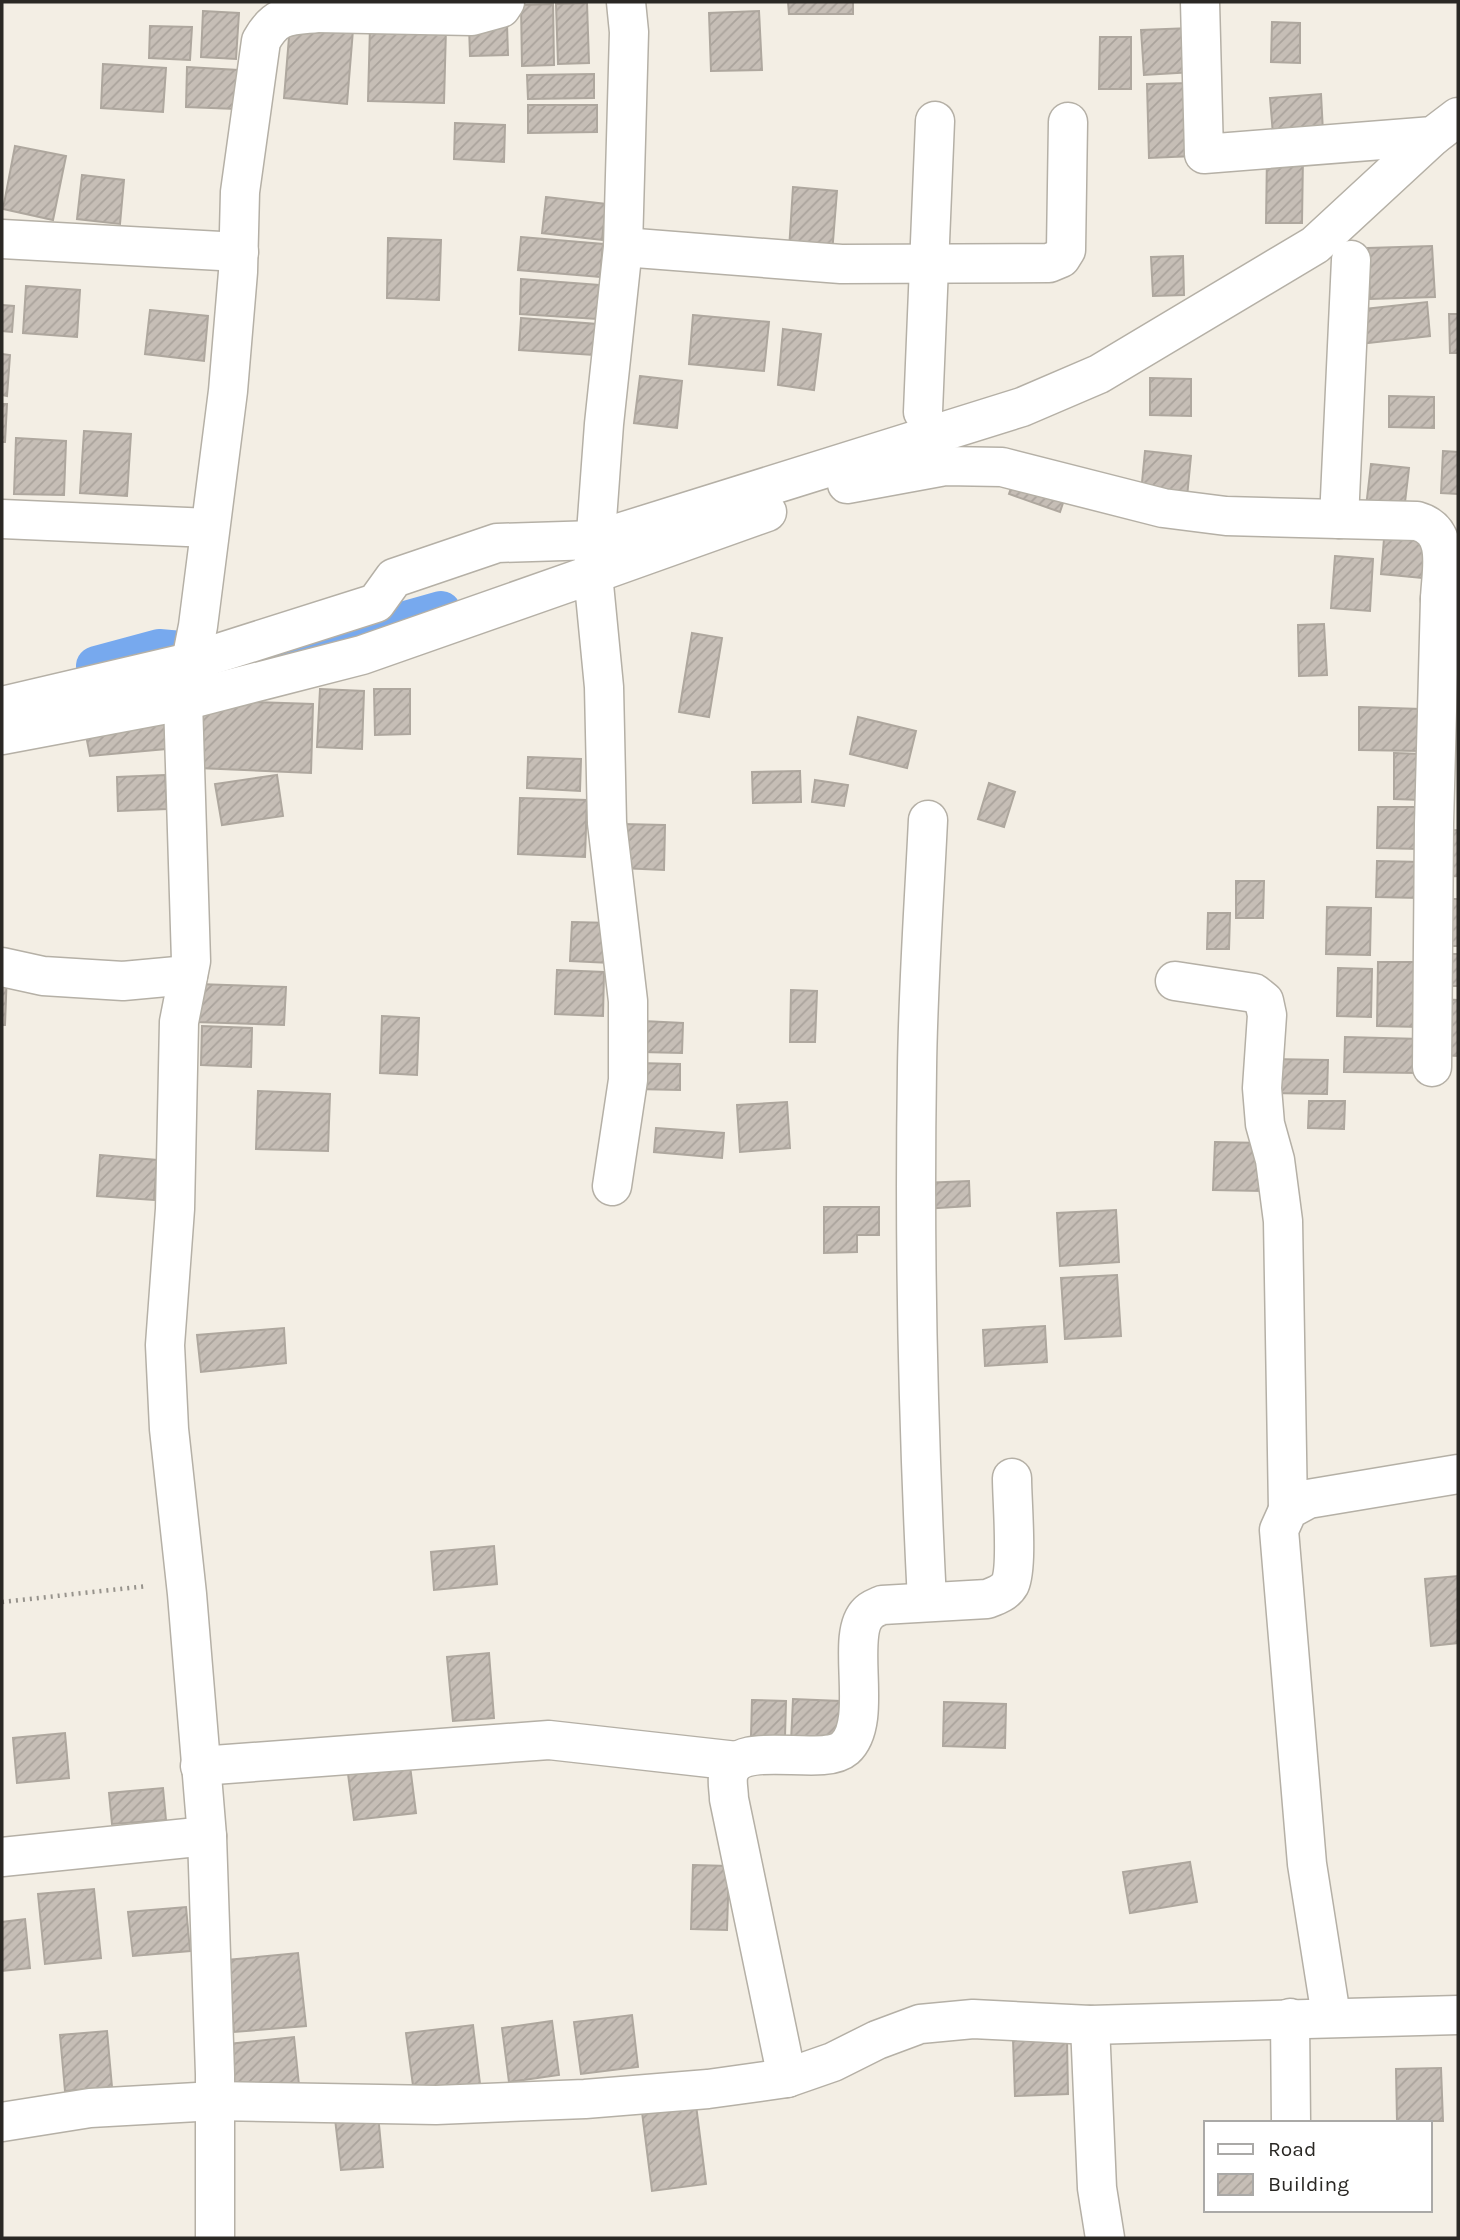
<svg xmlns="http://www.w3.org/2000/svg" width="1460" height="2240" font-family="Karla,sans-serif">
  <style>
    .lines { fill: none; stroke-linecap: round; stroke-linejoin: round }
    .canal { stroke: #77a9ee; stroke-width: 40 }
    .building { fill: url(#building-hatch); stroke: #aea79e; stroke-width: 2 }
    .street-casing { stroke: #b5b0a6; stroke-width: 41 }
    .secondary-casing { stroke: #b5b0a6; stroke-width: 41 }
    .path { stroke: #97938c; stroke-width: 4.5; stroke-dasharray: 2 5; stroke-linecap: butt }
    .street { stroke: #fff; stroke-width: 38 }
    .secondary { stroke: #fff; stroke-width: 38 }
  </style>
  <defs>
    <pattern id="building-hatch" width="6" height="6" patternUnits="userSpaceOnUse" patternTransform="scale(1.75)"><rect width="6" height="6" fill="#c6beb6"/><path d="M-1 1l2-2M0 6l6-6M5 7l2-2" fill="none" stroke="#aaa39c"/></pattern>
  </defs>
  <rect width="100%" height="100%" fill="#f3eee4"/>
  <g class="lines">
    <path class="canal" d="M96 666 159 649 271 659 441 611"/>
  </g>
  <g class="building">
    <path d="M788 2H853V14H789Z"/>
    <path d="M587 3 589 63 558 64 556 4Z"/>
    <path d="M553 4 554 65 522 66 521 5Z"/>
    <path d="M203 11 239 13 236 59 201 57Z"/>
    <path d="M759 11 762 70 711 71 709 13Z"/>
    <path d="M1272 22 1300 23V63L1271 62Z"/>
    <path d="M507 24 508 55 470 56 469 26Z"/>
    <path d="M290 25 353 30 347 104 284 98Z"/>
    <path d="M150 26 192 27 190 60 149 58Z"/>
    <path d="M370 26 446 28 444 103 368 101Z"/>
    <path d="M1191 28 1193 72 1144 75 1141 30Z"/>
    <path d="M1100 37H1131V89H1099Z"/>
    <path d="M103 64 166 68 163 112 101 108Z"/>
    <path d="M187 67 238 70 236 109 186 107Z"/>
    <path d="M594 74V98L528 99 527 75Z"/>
    <path d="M1191 83 1194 156 1149 158 1147 84Z"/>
    <path d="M1321 94 1323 132 1273 135 1270 98Z"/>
    <path d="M528 105H597V132L528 133Z"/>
    <path d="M455 123 505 125 504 162 454 159Z"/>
    <path d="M15 146 66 156 53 220 3 209Z"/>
    <path d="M1267 154 1303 155 1302 223H1266Z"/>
    <path d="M82 175 124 180 120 224 77 219Z"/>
    <path d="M793 187 837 191 832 254 789 250Z"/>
    <path d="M546 197 606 204 602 240 542 233Z"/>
    <path d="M521 237 603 244 600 277 518 270Z"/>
    <path d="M388 238 441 240 439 300 387 298Z"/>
    <path d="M1432 246 1435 297 1370 299 1368 248Z"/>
    <path d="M1183 256 1184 295 1153 296 1151 257Z"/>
    <path d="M521 279 599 285 597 319 520 314Z"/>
    <path d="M26 286 80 290 77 337 23 333Z"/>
    <path d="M1427 302 1430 336 1360 344 1356 310Z"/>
    <path d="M2 305 14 306 12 332 2 331Z"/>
    <path d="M150 310 208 316 204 361 145 354Z"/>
    <path d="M1449 314H1458V353H1450Z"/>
    <path d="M693 315 769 322 764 371 689 364Z"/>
    <path d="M521 318 597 324 594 355 519 350Z"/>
    <path d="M783 329 821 334 814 390 778 385Z"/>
    <path d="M2 354 10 355 7 396 2 395Z"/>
    <path d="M640 376 682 381 677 428 634 423Z"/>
    <path d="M1150 378 1191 379V416L1150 415Z"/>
    <path d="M1389 396 1434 397V428L1389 427Z"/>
    <path d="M2 404H7L5 442H2Z"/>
    <path d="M84 431 131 434 127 496 80 493Z"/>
    <path d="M16 438 66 441 64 495 14 494Z"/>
    <path d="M1145 451 1191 456 1187 497 1141 493Z"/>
    <path d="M1443 451 1458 452V494L1441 493Z"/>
    <path d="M1371 464 1409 468 1404 511 1366 507Z"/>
    <path d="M1016 474 1067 491 1060 512 1009 494Z"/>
    <path d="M1385 527 1427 532 1422 578 1381 574Z"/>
    <path d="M1335 556 1373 559 1370 611 1331 608Z"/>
    <path d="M1324 624 1327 675 1299 676 1298 625Z"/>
    <path d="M692 633 722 638 709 717 679 712Z"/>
    <path d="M320 689 364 691 362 749 317 747Z"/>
    <path d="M374 689H410V734L375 735Z"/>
    <path d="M200 700 313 704 311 773 198 768Z"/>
    <path d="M1359 707 1421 709 1420 751 1359 750Z"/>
    <path d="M168 709 166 749 90 756 84 725Z"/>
    <path d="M858 717 916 731 907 768 850 754Z"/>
    <path d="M1394 753 1422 754V800L1394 799Z"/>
    <path d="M528 757 581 759 580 791 527 788Z"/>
    <path d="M800 771 801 802 753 803 752 772Z"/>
    <path d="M165 775 167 809 118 811 117 777Z"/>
    <path d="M277 775 283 816 222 825 215 784Z"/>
    <path d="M815 780 848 785 844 806 812 802Z"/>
    <path d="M989 783 1015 792 1004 827 978 819Z"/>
    <path d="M520 798 587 800 585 857 518 854Z"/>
    <path d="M1378 807H1419V849L1377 848Z"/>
    <path d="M622 824 665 825 664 870 621 868Z"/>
    <path d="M1458 830V876L1443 877 1441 831Z"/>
    <path d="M1377 861 1421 862 1420 898 1376 897Z"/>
    <path d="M1236 881H1264L1263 918H1236Z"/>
    <rect x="1442" y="899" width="16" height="47"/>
    <path d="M1327 907 1371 908 1370 955 1326 954Z"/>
    <path d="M1208 913H1230L1229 949H1207Z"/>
    <path d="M572 922 612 923 611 963 570 961Z"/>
    <rect x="1444" y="954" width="14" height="32"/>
    <path d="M1378 962H1421L1420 1027 1377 1026Z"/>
    <path d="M1338 968 1372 969 1371 1017 1337 1016Z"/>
    <path d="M557 970 604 972 603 1016 555 1014Z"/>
    <path d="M2 971H7L5 1025H2Z"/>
    <path d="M198 984 286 987 284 1025 196 1022Z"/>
    <path d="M791 990 817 991 815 1042H790Z"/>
    <path d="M1436 999 1458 1000V1056L1436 1055Z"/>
    <path d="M382 1016 419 1018 417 1075 380 1073Z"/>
    <path d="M643 1021 683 1023 682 1053 642 1052Z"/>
    <path d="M202 1026 252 1028 251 1067 201 1065Z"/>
    <path d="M1345 1037 1421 1039 1420 1073 1344 1072Z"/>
    <path d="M1269 1059 1328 1060 1327 1094 1269 1093Z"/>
    <path d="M637 1063 680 1064V1090L636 1089Z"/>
    <path d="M258 1091 330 1094 328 1151 256 1149Z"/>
    <path d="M1309 1101H1345L1344 1129 1308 1128Z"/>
    <path d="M787 1102 790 1148 740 1152 737 1105Z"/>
    <path d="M656 1128 724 1133 722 1158 654 1152Z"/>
    <path d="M1215 1142 1263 1143 1262 1191 1213 1190Z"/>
    <path d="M100 1155 157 1160 154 1200 97 1196Z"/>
    <path d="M969 1181 970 1206 923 1209 922 1183Z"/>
    <path d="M824 1207H879V1235H857V1252L824 1253Z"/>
    <path d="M1116 1210 1119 1262 1060 1266 1057 1213Z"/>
    <path d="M1117 1275 1121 1336 1065 1339 1061 1278Z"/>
    <path d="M1045 1326 1047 1362 985 1366 983 1330Z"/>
    <path d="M284 1328 286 1363 201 1372 197 1335Z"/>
    <path d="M494 1546 497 1584 434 1590 431 1552Z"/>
    <path d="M1458 1576V1643L1431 1646 1425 1579Z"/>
    <path d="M489 1653 494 1718 453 1721 447 1657Z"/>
    <path d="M793 1699 840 1701 838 1744 791 1742Z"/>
    <path d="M752 1700 786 1701 785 1737 751 1736Z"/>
    <path d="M944 1702 1006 1704 1005 1748 943 1746Z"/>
    <path d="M65 1733 69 1778 17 1783 13 1738Z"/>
    <path d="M409 1758 416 1813 354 1820 347 1766Z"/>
    <path d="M163 1788 166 1820 112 1824 109 1793Z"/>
    <path d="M1190 1862 1197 1902 1130 1913 1123 1872Z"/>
    <path d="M693 1865 729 1866 727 1930 691 1929Z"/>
    <path d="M94 1889 101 1958 45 1964 38 1894Z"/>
    <path d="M186 1907 190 1951 133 1956 128 1912Z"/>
    <path d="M25 1919 30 1968 2 1971V1922Z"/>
    <path d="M298 1953 306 2026 234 2032 227 1960Z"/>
    <path d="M632 2015 638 2067 581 2074 574 2022Z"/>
    <path d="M552 2021 559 2075 509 2082 502 2028Z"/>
    <path d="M473 2025 480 2084 414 2093 406 2033Z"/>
    <path d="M107 2031 112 2087 65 2091 60 2035Z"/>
    <path d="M294 2037 299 2085 234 2091 229 2044Z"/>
    <path d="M1067 2038 1068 2094 1015 2096 1013 2040Z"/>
    <path d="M1441 2068 1443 2121H1397L1396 2069Z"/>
    <path d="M696 2105 706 2184 652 2191 642 2112Z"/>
    <path d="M378 2114 383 2167 341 2170 335 2119Z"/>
  </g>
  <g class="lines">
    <defs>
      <g id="street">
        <path d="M626 2 629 32 623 247 604 424 593 574 767 512"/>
        <path d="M1200 2 1204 154 1433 136 1458 117"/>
        <path d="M317 13 472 16 501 8 505 2"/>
        <path d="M2 239 239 252"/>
        <path d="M623 247 841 264 1049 263 1061 258 1066 250 1068 122"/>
        <path d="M923 412 935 121"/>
        <path d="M847 484 945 466 1002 467 1163 508 1226 516 1417 521C1452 531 1441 570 1440 599L1458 598"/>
        <path d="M2 519 210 528"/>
        <path d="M1339 519 1351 260"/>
        <path d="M2 706 190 662 376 603 394 578 497 543 596 540 1022 407 1099 374 1315 245 1433 136"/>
        <path d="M2 735 183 701 362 655 593 574 604 687 607 823 628 1001V1080L612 1186"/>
        <path d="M2 967 43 976 123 981 188 975"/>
        <path d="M1175 981 1254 993 1264 1001 1267 1015 1262 1088 1265 1124 1275 1160 1283 1221 1288 1510"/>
        <path d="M1432 1067 1434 824 1440 599"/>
        <path d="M927 1601C918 1424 914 1247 917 1069 918 986 924 903 928 820"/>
        <path d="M200 1766 549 1740 737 1761"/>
        <path d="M2 1857 207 1836"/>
        <path d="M1331 2016 1307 1864 1279 1530 1288 1510 1308 1499 1458 1474"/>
        <path d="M1290 2018 1291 2123"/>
        <path d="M1090 2025 1097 2188 1105 2238"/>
        <path d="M787 2078 729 1799C729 1792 727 1784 728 1777 733 1735 821 1769 845 1748 875 1721 844 1636 868 1613 871 1609 878 1607 882 1605L987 1599C995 1596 1005 1593 1010 1584 1018 1566 1012 1501 1012 1478"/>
        <path d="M2 2122 90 2108 215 2101 436 2105 585 2099 708 2089 787 2078 833 2062 877 2040 920 2024 973 2019 1090 2025 1458 2015"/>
      </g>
      <path id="secondary" d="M215 2238V2074L207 1836 187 1594 169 1429 165 1345 175 1209 179 1022 191 961 183 701 198 626 228 391 238 272 240 192 261 41C276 14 288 16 317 13V2"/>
    </defs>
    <use href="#street" class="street-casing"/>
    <use href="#secondary" class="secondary-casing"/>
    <path class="path" d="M2 1602 147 1586"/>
    <use href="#street" class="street"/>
    <use href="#secondary" class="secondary"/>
  </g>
  <rect width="1460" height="2240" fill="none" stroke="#2a2824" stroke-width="7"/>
  <rect x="1204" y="2121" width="228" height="91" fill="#ffffff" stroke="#aaa9a7" stroke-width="2"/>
  <rect x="1218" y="2144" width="35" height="10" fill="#ffffff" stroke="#aaa9a7" stroke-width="2"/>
  <text x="1268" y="2156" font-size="21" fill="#2a2824">Road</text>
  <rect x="1218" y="2174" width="35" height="21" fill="url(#building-hatch)" stroke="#aaa9a7" stroke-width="2"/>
  <text x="1268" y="2191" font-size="21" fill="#2a2824">Building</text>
</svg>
